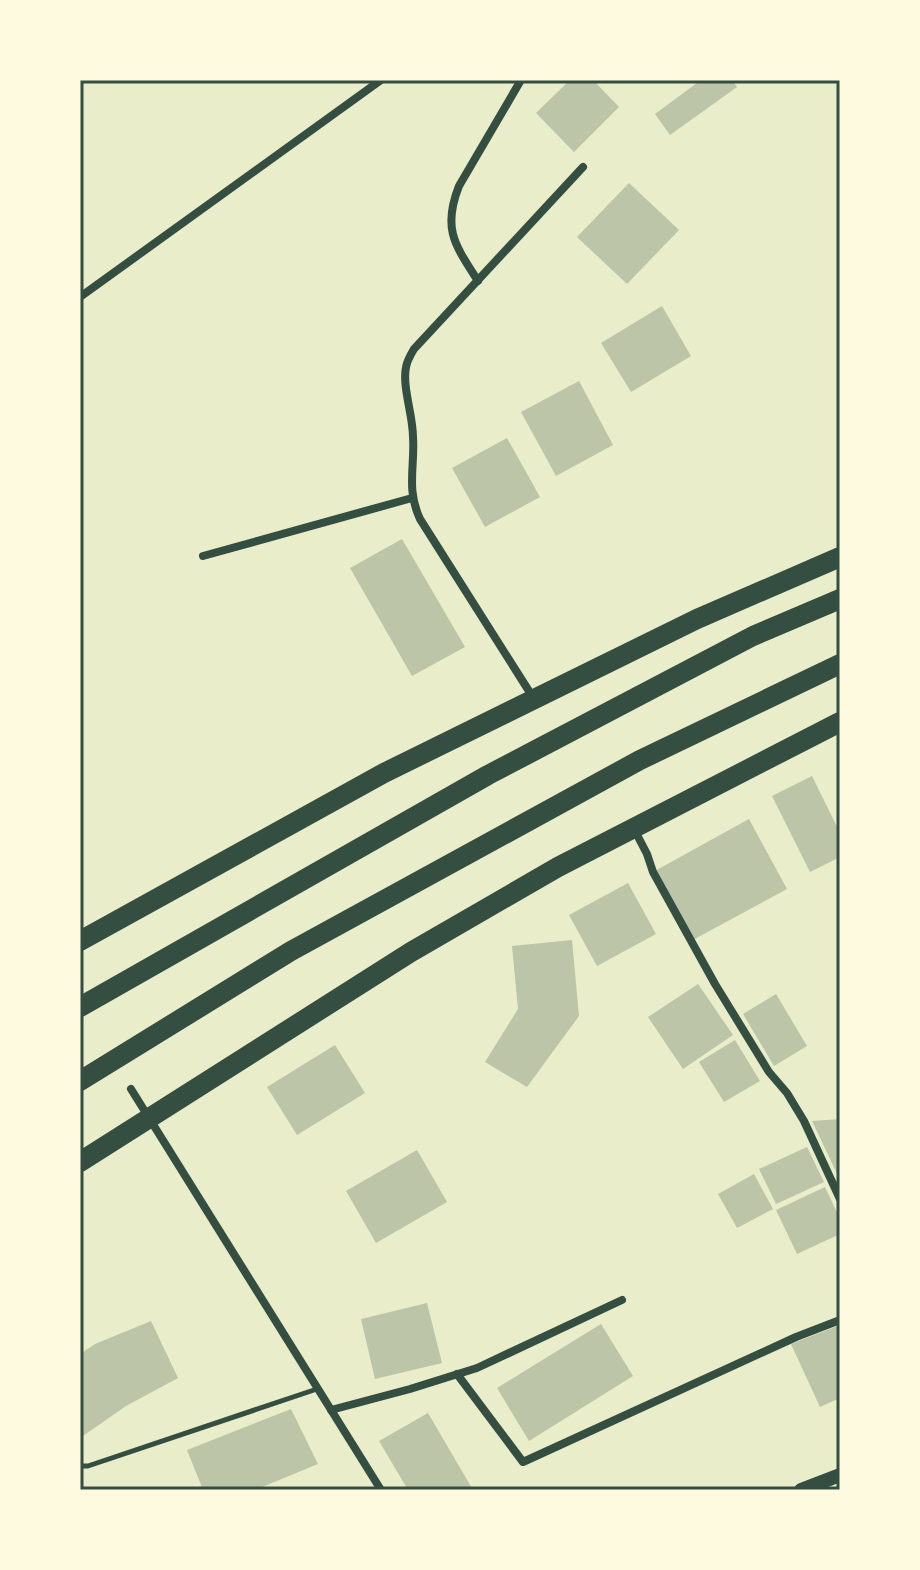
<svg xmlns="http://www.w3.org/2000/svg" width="920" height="1570" font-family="Montserrat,sans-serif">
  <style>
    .building { fill: #bcc5a7 }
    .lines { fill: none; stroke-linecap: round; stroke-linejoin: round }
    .path { stroke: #344e41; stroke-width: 5 }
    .service { stroke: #344e41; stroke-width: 5 }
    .minor { stroke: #344e41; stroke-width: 8 }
    .tertiary { stroke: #344e41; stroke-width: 14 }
    .motorway { stroke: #344e41; stroke-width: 20 }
    .neatline { fill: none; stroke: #344e41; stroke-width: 3 }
  </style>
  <rect width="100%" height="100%" fill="#e9edc9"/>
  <g class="building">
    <path d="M570 80H593L619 107 574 152 536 113Z"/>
    <path d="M701 80H732L737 87 670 135 655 114Z"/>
    <path d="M629 183 679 230 627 284 577 237Z"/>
    <path d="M662 306 691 356 631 392 601 343Z"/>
    <path d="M579 381 613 445 556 476 521 412Z"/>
    <path d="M507 438 540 497 485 527 452 468Z"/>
    <path d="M402 539 465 647 412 676 350 568Z"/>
    <path d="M812 776 840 833V857L810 872 772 796Z"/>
    <path d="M749 819 787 889 691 941 653 872Z"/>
    <path d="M628 883 656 934 597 966 569 915Z"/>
    <path d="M572 940 579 1016 527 1087 485 1062 518 1009 512 946Z"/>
    <path d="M698 984 733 1035 683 1069 648 1017Z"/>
    <path d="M776 994 807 1046 774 1066 743 1014Z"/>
    <path d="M735 1040 760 1081 724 1102 699 1062Z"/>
    <path d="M335 1045 365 1093 297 1135 267 1087Z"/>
    <path d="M840 1119V1180L812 1121Z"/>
    <path d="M807 1147 824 1182 776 1204 759 1169Z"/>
    <path d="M417 1150 447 1202 376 1243 346 1191Z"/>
    <path d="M754 1174 773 1209 737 1228 718 1194Z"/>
    <path d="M825 1187 840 1219V1234L797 1254 776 1210Z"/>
    <path d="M427 1303 442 1363 375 1379 361 1319Z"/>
    <path d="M151 1321 178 1378 126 1406 80 1438V1354L95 1344Z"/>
    <path d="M601 1324 633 1376 529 1441 497 1388Z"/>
    <path d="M840 1325V1398L820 1407 791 1344Z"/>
    <path d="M291 1409 318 1464 255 1490H203L187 1450Z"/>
    <path d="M428 1413 473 1490H408L379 1441Z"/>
  </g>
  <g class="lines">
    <path class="path" d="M80 83 84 80"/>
    <path class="service" d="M80 1466H88L317 1389"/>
    <g class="minor">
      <path d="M478 281C455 245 442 229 459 186L521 80"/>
      <path d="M80 297 381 80"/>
      <path d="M203 556 412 498"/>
      <path d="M534 699 420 519C406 489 415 467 413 437 413 415 402 387 406 367 407 361 411 354 414 349L583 167"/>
      <path d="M634 829 647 854 653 872 715 984 769 1072 787 1093 804 1121 840 1199"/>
      <path d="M131 1089 381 1490"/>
      <path d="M457 1374 523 1462 796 1337 840 1320"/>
      <path d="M331 1410 410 1389 477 1368 622 1300"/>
    </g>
    <path class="tertiary" d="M801 1490 840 1475"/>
    <g class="motorway">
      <path d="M80 941 384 773 697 619 840 557"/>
      <path d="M80 1007 488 775 753 636 840 599"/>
      <path d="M80 1081 291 951 640 760 840 664"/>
      <path d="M80 1162 411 952 558 867 840 722"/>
    </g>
  </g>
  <rect width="920" height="1570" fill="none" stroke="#fefae0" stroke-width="164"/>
  <rect x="82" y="82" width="756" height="1406" class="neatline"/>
</svg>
